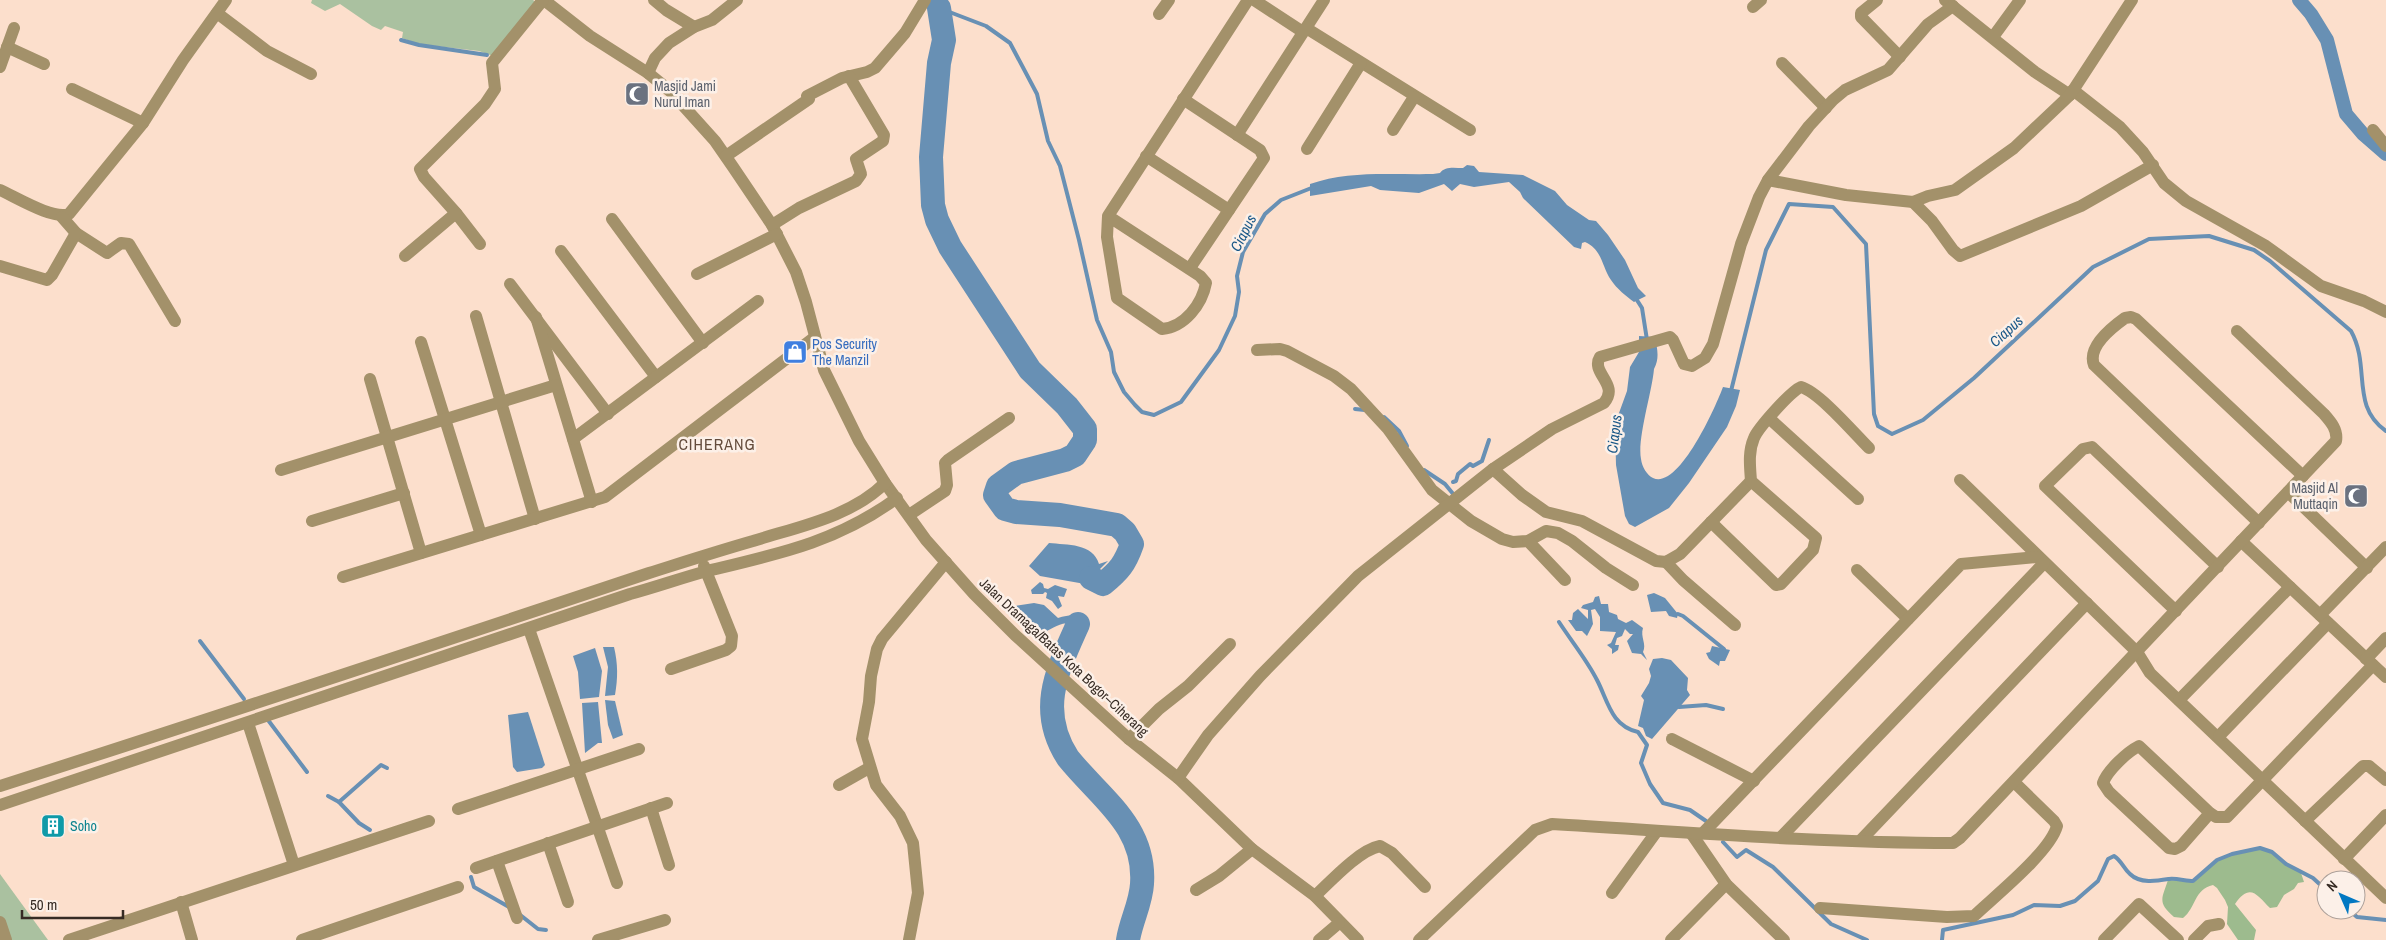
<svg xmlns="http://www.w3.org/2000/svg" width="2386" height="940" font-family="'Archivo Narrow',sans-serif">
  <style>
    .green { fill: #aac1a0 }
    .forest { fill: #9dbb8e }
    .water { fill: #6890b4 }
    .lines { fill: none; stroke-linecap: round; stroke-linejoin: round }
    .stream { stroke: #6890b4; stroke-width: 4 }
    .canal { stroke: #6890b4; stroke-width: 14 }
    .river { stroke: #6890b4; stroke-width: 24 }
    .minor { stroke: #a3916a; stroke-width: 12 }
    .labels { text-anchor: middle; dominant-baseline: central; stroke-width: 5; stroke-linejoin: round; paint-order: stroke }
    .worship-label { font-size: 14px; fill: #5b616d; stroke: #fcf0e8; text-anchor: start }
    .shop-label { font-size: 14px; fill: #366cbe; stroke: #fcf0e8; text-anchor: start }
    .street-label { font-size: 14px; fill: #362b24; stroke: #fcf0e8 }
    .culture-label { font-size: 14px; fill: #0d838f; stroke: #fcf0e8; text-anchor: start }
    .water-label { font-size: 15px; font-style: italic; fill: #1a5888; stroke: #fcf0e8 }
    .quarter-label { font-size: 16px; letter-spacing: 1px; fill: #644c3c; stroke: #fcf0e8 }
  </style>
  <rect width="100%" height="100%" fill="#fcdfcc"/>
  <g class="green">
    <path d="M312 0H533L537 3 493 56 479 51 418 44 402 38 403 32 385 26 381 30 372 26 340 4 325 11 311 3Z"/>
    <path d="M0 874 48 940H0Z"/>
  </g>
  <path class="forest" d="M2260 848C2276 854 2287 865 2301 873L2304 882 2298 883 2294 889 2284 895 2277 907 2270 908C2257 895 2250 882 2235 904L2256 930 2254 940H2238L2227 924 2228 907 2225 900 2217 888 2213 885C2194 889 2196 908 2183 918L2174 917C2157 902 2162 899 2168 880L2194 882 2218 860 2232 854Z"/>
  <g class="water">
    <path d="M1467 165 1474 166 1479 172 1523 175 1555 191 1567 205 1589 220 1596 221 1608 235 1625 260 1638 288 1646 296 1634 302C1626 296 1617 289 1611 280 1602 267 1602 249 1585 242L1582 243 1581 249 1574 247 1523 198 1520 192 1509 182 1474 187 1460 184 1452 191 1444 184 1419 193 1380 190 1371 186 1310 196V184C1349 170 1392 175 1433 174L1440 173C1445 166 1454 168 1463 168Z"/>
    <path d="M1639 336 1655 337C1657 348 1660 358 1654 369 1652 392 1637 439 1641 459 1642 467 1647 475 1653 478 1679 490 1716 406 1723 387L1740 390 1736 406 1727 427 1689 483 1669 508 1635 527 1629 524 1625 516 1616 465 1615 424 1627 391 1630 367 1639 352Z"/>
    <path d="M1049 543C1067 545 1093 543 1099 564L1108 561 1085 584 1040 576 1029 566Z"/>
    <path d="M1040 582 1043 584 1044 588 1048 589 1055 585 1067 589 1064 597 1058 596 1062 606 1058 609 1052 601 1046 598 1047 593 1045 592 1043 594H1032L1031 590Z"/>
    <path d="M1654 593 1665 598 1678 614 1677 618 1669 616 1666 611 1651 612 1647 595Z"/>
    <path d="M1599 596 1601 604H1608L1609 612 1617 615 1618 619 1626 623 1632 620 1643 628C1640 637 1647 644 1643 652L1647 660 1641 654 1632 653 1627 641 1633 634H1630L1625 629 1622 636 1617 638 1615 645H1619L1618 650 1612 654V649L1607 645 1611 643 1616 632 1600 631V617L1595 609 1591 610 1593 624 1587 636 1582 631H1576L1568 620H1572L1573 613 1578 609 1588 619V610L1581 608 1583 605 1593 602 1595 597Z"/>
    <path d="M1034 603 1044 605 1058 618C1069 615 1082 612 1089 622L1083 626C1066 619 1058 625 1043 633L1014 606Z"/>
    <path d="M1712 646 1730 650 1725 661H1720L1719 666 1709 659 1706 653 1710 652Z"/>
    <path d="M603 647H614C618 664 618 678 615 695L605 696 608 667Z"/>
    <path d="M595 648 602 671 599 697 580 699 578 672 573 656Z"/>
    <path d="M1662 658 1671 660 1688 678 1687 690 1690 695 1652 739 1646 736 1643 728 1638 726 1644 700 1641 696 1649 683 1651 676 1649 669 1653 659Z"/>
    <path d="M605 700 615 701 623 735 613 739 608 725Z"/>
    <path d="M598 702 602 743H598L585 753 582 703Z"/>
    <path d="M528 712 545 765 542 768 517 772 513 767 508 715Z"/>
  </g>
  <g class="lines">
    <g class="stream">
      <path d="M926 3 986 26 1010 43 1037 94 1048 141 1060 166 1079 240 1097 320 1111 352 1114 372 1124 392 1135 405 1142 412 1154 415 1181 402 1219 350 1235 316 1239 292 1237 276 1243 252 1265 214 1281 200 1314 187"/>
      <path d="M401 40 419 45 487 55"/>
      <path d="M1635 297 1642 308 1647 340"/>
      <path d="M1731 391 1766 250 1789 204 1833 207 1866 244 1874 414 1878 426 1892 434 1923 420 1974 378 2093 267 2149 239 2209 236 2254 250 2270 261 2351 331C2371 367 2350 406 2386 431"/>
      <path d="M1355 409 1365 410"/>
      <path d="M1384 417 1399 431 1407 446"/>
      <path d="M1424 470 1445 484 1454 495"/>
      <path d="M1453 482 1456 481 1458 474 1470 464 1473 466 1482 461 1489 440"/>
      <path d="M1678 614 1683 616 1724 649"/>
      <path d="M1559 622C1572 642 1587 660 1597 680 1608 701 1611 726 1638 732L1647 745 1641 763 1650 784 1663 803 1690 810 1706 821"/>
      <path d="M200 641 244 699"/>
      <path d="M1679 707 1706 705 1723 709"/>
      <path d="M268 720 307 772"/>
      <path d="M328 796 339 802"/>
      <path d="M370 830 359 823 339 802 381 765 387 768"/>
      <path d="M1723 842 1737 857 1746 850 1773 867 1831 924 1867 940"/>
      <path d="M471 877 474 887 509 907"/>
      <path d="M2349 910 2357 917 2386 920"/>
      <path d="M519 914 538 929 546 930"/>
      <path d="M1942 940 1943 930 2013 915 2034 905 2060 906 2075 901 2098 881 2108 859 2114 856C2122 861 2123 868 2130 874 2140 884 2157 881 2169 879 2176 878 2186 881 2193 881L2217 860 2232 854 2260 848 2272 852 2286 864 2313 878 2326 890"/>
    </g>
    <path class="canal" d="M2299 0 2311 14 2327 40 2346 114 2363 134 2386 154"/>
    <g class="river">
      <path d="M939 8 944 40 939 63 931 157 933 205 937 220 950 247 1030 370 1067 406 1085 429V440L1075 455 1065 460 1016 473 998 486 995 495 1005 509 1016 512 1060 515 1117 525 1125 532 1132 544C1125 564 1119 571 1103 584L1091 578"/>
      <path d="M1078 624C1057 671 1037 710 1068 758 1101 799 1146 826 1142 884 1141 903 1131 921 1128 940"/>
    </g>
    <g class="minor">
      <path d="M544 0 590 36 648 73 670 91 715 141 733 167 772 225 796 272 806 302 824 370 859 441 885 483 926 540 974 594 1015 635 1129 739 1178 778 1252 849 1315 896 1358 940"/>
      <path d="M654 0 666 10 694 27"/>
      <path d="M1254 0 1303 32"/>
      <path d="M1877 0 1861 13V17L1900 57"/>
      <path d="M1945 0 2035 72 2070 95"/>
      <path d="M1753 7 1761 0"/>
      <path d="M217 13 267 51 311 74"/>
      <path d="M1159 14 1169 0"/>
      <path d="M1306 28 1470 130"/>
      <path d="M1993 37 2020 0"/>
      <path d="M7 47 44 64"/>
      <path d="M1782 63 1826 108"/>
      <path d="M0 67 14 28"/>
      <path d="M648 73 655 58 669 43 694 27 712 20 737 0"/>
      <path d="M72 89 143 123"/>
      <path d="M2073 90 2120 127 2143 152 2164 183 2186 201 2266 246 2321 286 2364 301 2386 312"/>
      <path d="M1183 99 1260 150 1264 158 1190 268"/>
      <path d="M1393 130 1414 97"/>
      <path d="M2373 130 2386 146"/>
      <path d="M1237 135 1324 0"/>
      <path d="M1307 149 1361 63"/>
      <path d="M726 156 809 99 807 96 842 78 867 72 875 68 905 33 925 0"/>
      <path d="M1146 156 1229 210"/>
      <path d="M1768 180 1846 195 1913 202 1928 196 1955 190 2014 148 2070 95 2132 0"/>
      <path d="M0 190C16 197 53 220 69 214L143 123 183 60 226 0"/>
      <path d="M1913 202 1932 221 1953 250 1960 256 2081 206 2153 165"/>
      <path d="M1108 216 1200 276 1206 283C1202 304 1185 327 1162 329L1117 298 1107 237 1108 216 1248 0"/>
      <path d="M62 217 76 233 107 253 121 243 129 244 175 321"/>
      <path d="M612 219 703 343"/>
      <path d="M772 225 799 208 856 181 861 174 856 159 883 141 884 135 849 76"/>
      <path d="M480 244 456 213 424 177 420 169 485 104 495 89 492 63 543 0"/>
      <path d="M561 251 656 377"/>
      <path d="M405 256 456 213"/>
      <path d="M0 266 47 280 52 275 76 233"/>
      <path d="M697 274 777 234"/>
      <path d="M510 284 608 414"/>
      <path d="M476 316 535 519"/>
      <path d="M536 317 592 502"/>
      <path d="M421 342 481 535"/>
      <path d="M1257 350 1280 349 1287 351 1334 376 1351 389 1388 429 1432 490 1471 521 1502 539 1513 542 1528 541 1546 531 1558 533 1572 541 1606 568 1633 585"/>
      <path d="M370 379 421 553"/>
      <path d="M1770 419 1858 499"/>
      <path d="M573 439 758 301"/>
      <path d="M1493 469 1522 495 1546 512 1582 521 1656 561 1666 562 1680 554 1751 481"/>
      <path d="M281 470 556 385"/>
      <path d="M1960 480 2137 652 2150 673 2386 898"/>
      <path d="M2288 492 2367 568"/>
      <path d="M909 515 945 491 947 485 945 463 948 460 1009 418"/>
      <path d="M312 521 404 493"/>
      <path d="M1711 522 1776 585 1781 584 1813 550 1816 538 1751 481C1750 466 1748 452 1754 438 1758 428 1791 391 1801 387 1819 392 1854 433 1869 448"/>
      <path d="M2259 523 2094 365C2087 347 2111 328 2125 318L2131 317 2136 319 2303 476"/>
      <path d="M1528 541 1565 580"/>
      <path d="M2241 541 2386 677"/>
      <path d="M1666 562 1683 580 1735 625"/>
      <path d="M1857 570 1908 619"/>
      <path d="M343 577 605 497 815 337"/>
      <path d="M2176 611 2045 486 2083 449 2092 447 2218 567"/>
      <path d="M2320 615 2386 547"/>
      <path d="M529 629 617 883"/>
      <path d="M2366 659 2386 638"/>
      <path d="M671 669 726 650 731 646 732 636 704 566"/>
      <path d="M2179 700 2290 587"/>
      <path d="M248 723 294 865"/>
      <path d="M2219 736 2328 623"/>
      <path d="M1129 739 1159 709 1188 686 1230 644"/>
      <path d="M1672 739 1754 781"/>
      <path d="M1178 778 1208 735 1260 676 1358 576 1493 469 1552 429 1604 403C1620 384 1590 373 1600 357L1670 337 1673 340 1684 364 1692 366 1705 358 1713 344 1741 244 1759 197 1768 180 1809 126 1833 100 1845 90 1888 70 1928 24 1953 6"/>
      <path d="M839 785 869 768"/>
      <path d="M0 786C217 717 433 645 649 573 684 562 718 551 753 541 797 527 851 517 885 483"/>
      <path d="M0 805 630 594C656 587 681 578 707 571 778 554 837 542 897 498"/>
      <path d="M651 808 669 865"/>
      <path d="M458 809 639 749"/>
      <path d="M2210 813 2181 846 2175 849 2169 848 2109 792 2103 783C2107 771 2127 752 2139 746L2210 813 2216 817H2227L2373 665"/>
      <path d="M2305 821 2363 766H2369L2386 780"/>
      <path d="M1691 833 1726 884 1784 940"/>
      <path d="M1703 833 1961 564 2037 557"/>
      <path d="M1781 837 2044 563"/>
      <path d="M1861 840 2087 603"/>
      <path d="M548 843 568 902"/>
      <path d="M2344 859 2386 815"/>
      <path d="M497 861 517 918"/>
      <path d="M476 868 667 803"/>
      <path d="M1196 890 1219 876 1252 849"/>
      <path d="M1612 893 1657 831"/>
      <path d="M1315 896C1330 882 1359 850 1380 846L1392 853 1425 887"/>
      <path d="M181 902 192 940"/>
      <path d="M1820 908 1947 917 1974 916C1995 896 2050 852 2057 826L2054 821 2014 782"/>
      <path d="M0 922 6 940"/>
      <path d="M69 940 429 821"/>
      <path d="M302 940 458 887"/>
      <path d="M598 940 665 920"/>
      <path d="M909 940 918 893 913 843 900 816 876 785 862 739 869 702 871 676 877 649 882 639 946 562"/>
      <path d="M1319 940 1339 923"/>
      <path d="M1419 940 1535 830 1552 824C1686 832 1819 843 1953 843L1960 838 2336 441C2338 430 2331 422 2324 414L2237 331"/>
      <path d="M1671 940 1726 884"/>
      <path d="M2104 940 2139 904 2178 940"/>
      <path d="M2194 940 2208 926 2219 924"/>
    </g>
  </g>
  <defs>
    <symbol id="mosque-square" viewBox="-11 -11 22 22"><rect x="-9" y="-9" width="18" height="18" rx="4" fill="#6b7280" stroke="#fcf0e8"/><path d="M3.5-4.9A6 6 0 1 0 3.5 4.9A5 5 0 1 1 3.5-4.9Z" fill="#fff"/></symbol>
    <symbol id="shop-square" viewBox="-11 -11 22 22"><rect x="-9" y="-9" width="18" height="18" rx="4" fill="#3f7fe0" stroke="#fcf0e8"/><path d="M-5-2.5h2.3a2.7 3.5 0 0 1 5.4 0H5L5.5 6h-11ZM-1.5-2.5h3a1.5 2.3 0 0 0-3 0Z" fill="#fff"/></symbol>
    <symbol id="building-square" viewBox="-11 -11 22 22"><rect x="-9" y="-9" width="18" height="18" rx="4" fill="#0f9aa8" stroke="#fcf0e8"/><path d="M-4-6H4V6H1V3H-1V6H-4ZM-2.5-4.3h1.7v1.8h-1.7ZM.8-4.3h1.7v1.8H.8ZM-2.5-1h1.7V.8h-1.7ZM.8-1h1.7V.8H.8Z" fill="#fff"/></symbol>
  </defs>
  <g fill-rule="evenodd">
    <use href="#mosque-square" x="623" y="80" width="28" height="28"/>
    <use href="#shop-square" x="781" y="338" width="28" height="28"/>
    <use href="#mosque-square" x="2342" y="482" width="28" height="28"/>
    <use href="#building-square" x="39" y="812" width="28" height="28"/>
  </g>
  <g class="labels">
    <g class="worship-label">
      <text x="654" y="86">Masjid Jami<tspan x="654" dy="16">Nurul Iman</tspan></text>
      <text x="2338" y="488" text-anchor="end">Masjid Al<tspan x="2338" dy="16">Muttaqin</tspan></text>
    </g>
    <g class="shop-label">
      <text x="812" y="344">Pos Security<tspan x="812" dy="16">The Manzil</tspan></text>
    </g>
    <g class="street-label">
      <text transform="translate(1064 657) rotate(43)">Jalan Dramaga/Batas Kota Bogor–Ciherang</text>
    </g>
    <g class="culture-label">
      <text x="70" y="826">Soho</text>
    </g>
    <g class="water-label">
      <text transform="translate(1243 233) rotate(-63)">Ciapus</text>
      <text transform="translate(2006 331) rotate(-42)">Ciapus</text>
      <text transform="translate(1614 434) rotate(-83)">Ciapus</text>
    </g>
    <g class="quarter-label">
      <text x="717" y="444">CIHERANG</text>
    </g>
  </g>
  <g transform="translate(2341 895) rotate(315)"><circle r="24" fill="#fcf0e8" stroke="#ada19a"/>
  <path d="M0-4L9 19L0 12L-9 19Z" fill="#0278c2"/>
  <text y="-8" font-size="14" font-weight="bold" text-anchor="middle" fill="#362b24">N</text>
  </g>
  <path d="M22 910v8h101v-8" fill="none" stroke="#362b24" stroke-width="2.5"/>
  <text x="30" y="910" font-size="15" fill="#362b24" stroke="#fcf0e8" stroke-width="4" paint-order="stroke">50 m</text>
</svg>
